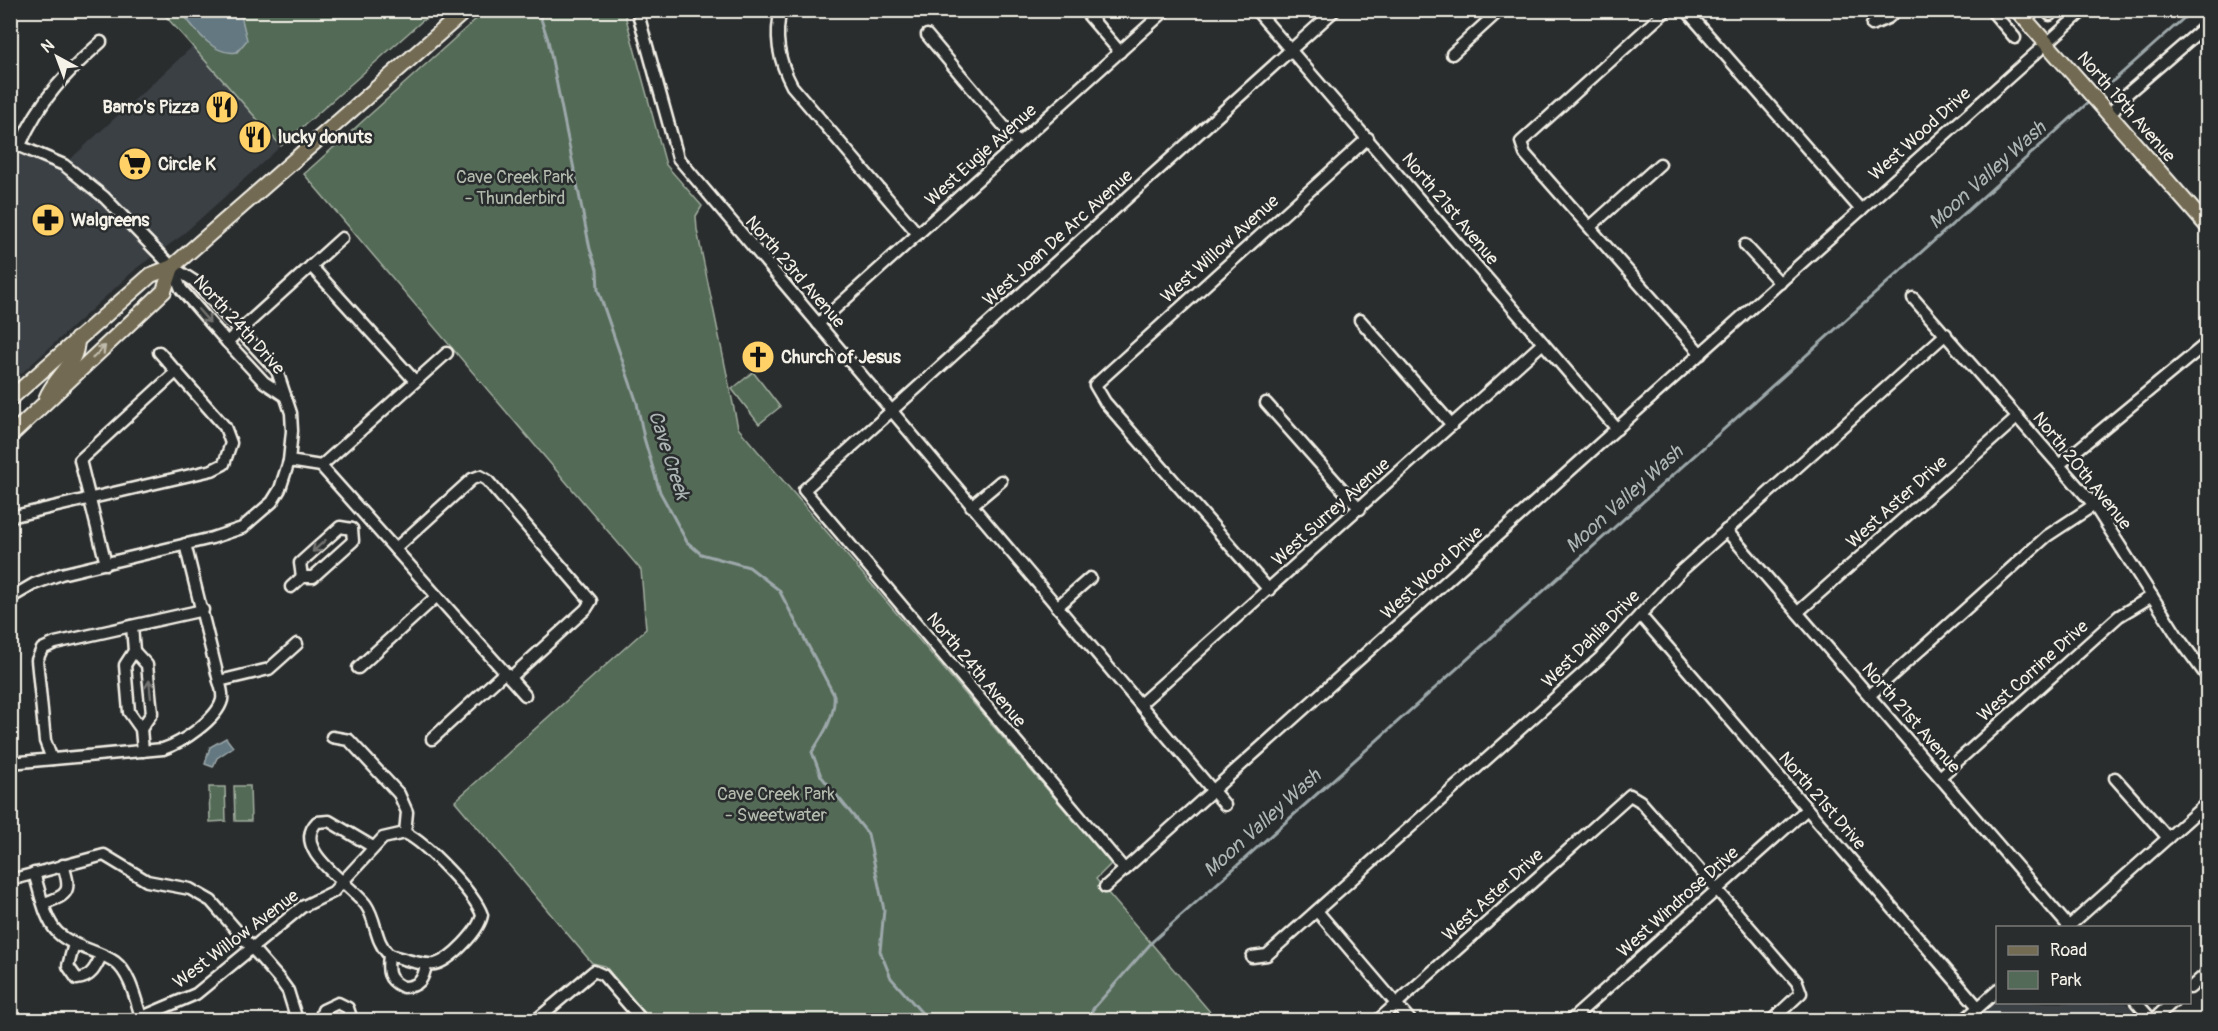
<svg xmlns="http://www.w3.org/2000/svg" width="2218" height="1031" font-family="Pangolin,sans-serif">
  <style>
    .built { fill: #3a3f44 }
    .green { fill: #526a57; stroke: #a3aea0; stroke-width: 1.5 }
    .water { fill: #637881; stroke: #9da8aa; stroke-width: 1.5 }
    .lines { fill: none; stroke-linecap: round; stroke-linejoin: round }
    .stream { stroke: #9da8aa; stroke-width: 3 }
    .minor-casing { stroke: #f4f1e8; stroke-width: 15 }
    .major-casing { stroke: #f4f1e8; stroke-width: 18 }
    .minor { stroke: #2a2d2e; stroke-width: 10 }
    .major { stroke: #736b52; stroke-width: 14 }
    .oneway { stroke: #71726f }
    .oneway2 { stroke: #c0bbac }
    .labels { text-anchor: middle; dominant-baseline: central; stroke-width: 5; stroke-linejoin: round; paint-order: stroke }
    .poi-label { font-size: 18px; font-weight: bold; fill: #f4f1e8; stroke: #2a2d2e; text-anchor: start }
    .street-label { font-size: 18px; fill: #f4f1e8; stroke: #2a2d2e }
    .park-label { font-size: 18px; fill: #b3bbae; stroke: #2a2d2e }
    .water-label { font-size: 20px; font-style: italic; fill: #acb4b4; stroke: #2a2d2e }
  </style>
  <rect width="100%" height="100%" fill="#2a2d2e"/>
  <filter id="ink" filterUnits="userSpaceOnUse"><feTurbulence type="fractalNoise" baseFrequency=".0167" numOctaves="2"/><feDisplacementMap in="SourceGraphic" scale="12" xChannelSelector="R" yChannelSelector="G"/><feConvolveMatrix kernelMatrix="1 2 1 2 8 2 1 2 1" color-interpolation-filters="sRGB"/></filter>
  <g filter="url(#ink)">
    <g class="built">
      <path d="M193 46 281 146 180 237 138 267 11 383 10 142 64 165Z"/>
      <path d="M1997 999 1998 1002 2126 1003 2141 1020H1974Z"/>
    </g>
    <g class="green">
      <path d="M161 11H438L422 21 281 146Z"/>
      <path d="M485 11H624L666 165 702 206 696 216 697 230 738 428 1111 864 1096 879 1217 1020H650L605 966 592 963 455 801 646 629 641 570 304 174Z"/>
      <path d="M753 372 780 407 759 424 732 389Z"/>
      <path d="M250 786 251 821H235L234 786Z"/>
      <path d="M209 787H225L226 821 210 822Z"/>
    </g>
    <g class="water">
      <path d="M181 11H240L247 40 237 52C213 57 193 27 181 11Z"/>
      <path d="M226 738 233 747 217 758 213 767 205 764 210 747Z"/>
    </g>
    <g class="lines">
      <g class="stream">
        <path d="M538 10 548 40 590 249 597 269 598 290 637 403 644 438 660 492 671 512 687 542 701 554 749 567 779 590 834 695C836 715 823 735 812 752L821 776 868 834 884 910 880 951 891 978 928 1020"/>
        <path d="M2096 96 2193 10"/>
        <path d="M1088 1020 1093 1009 1153 941 2091 100"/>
      </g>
      <defs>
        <g id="minor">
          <path d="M637 10 678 158 1225 805"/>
          <path d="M781 10C774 37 779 62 792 86L918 234"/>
          <path d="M1084 10 1120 52"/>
          <path d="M1256 10 1617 429"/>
          <path d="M1667 10 1521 142 1525 154 1701 354"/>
          <path d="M1686 10 1861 210"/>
          <path d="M1991 10 2015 38"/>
          <path d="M2046 10 2050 15"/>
          <path d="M1872 25 1888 18 1897 10"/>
          <path d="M927 35 1018 143"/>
          <path d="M1452 54 1500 10"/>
          <path d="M2110 116 2121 99 2208 24"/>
          <path d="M10 142 64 165 104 197 172 267 194 281 277 371 291 413 292 431 289 461 280 489 272 502 242 528 212 538 61 574 34 584 10 598"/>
          <path d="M20 145C40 100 64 75 101 42"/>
          <path d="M1590 227 1660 164"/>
          <path d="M1745 245 1780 283"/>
          <path d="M311 266 415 381"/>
          <path d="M172 267 181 289 227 342 264 382 285 396"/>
          <path d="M1913 298 2094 505 2178 637 2208 678"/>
          <path d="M1360 320 1452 425"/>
          <path d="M818 324 1166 10"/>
          <path d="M227 342 342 238"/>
          <path d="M1266 403 1360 509"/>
          <path d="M289 461 321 466 525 695"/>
          <path d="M2059 465 2208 342"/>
          <path d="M321 466 447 353"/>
          <path d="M971 506 1001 481"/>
          <path d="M10 517 212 470 224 464 231 443 225 427 159 352"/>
          <path d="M1726 530 2070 928"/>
          <path d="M185 544 219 681"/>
          <path d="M395 549 472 479 480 476 487 480 591 601 586 609 510 678"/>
          <path d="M106 564 80 460 177 371"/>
          <path d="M302 577 300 563 340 527 352 529"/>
          <path d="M291 587 302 577H313L353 541 352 529"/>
          <path d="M1269 590 1105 402 1095 385 1368 138"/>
          <path d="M1057 607 1090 578"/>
          <path d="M1798 612 2018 417"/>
          <path d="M1640 615 1978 1007"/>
          <path d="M132 626 134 651 125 665 129 712 141 729 143 751"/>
          <path d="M134 651 147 665 152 713 141 729"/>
          <path d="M358 668 437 596"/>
          <path d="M1870 695 2047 536 2094 505"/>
          <path d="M1140 704 1543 343"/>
          <path d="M332 737 349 740 399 794 407 812 405 833"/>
          <path d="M432 739 504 673"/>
          <path d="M52 759 45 741 37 660 42 649 55 643 203 610"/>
          <path d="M10 763 163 749C182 743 217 719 222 700 223 694 221 687 219 681L269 669 297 644"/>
          <path d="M1940 777 2119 616 2152 596"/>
          <path d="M2115 778 2168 838"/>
          <path d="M373 847 329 821 317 822C290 850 351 884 366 905 377 921 374 940 389 955"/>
          <path d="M1125 870 804 490 1335 10"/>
          <path d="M34 873C40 891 44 919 58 933 74 948 98 950 115 962 131 974 136 1002 142 1020"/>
          <path d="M10 880 104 855 147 881 190 889 211 901 280 980 288 991 297 1020"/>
          <path d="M1105 887 2084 10"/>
          <path d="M44 903C70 895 71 890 63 865"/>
          <path d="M1317 911 1410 1020"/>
          <path d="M2067 928 2208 802"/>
          <path d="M74 944 68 966 77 979C91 978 96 967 101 956"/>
          <path d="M389 955C387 971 387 980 403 987 419 987 424 979 426 964"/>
          <path d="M1252 957 1267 955 1600 658 1681 571 1946 334"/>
          <path d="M2190 988 2208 972"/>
          <path d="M2136 1002 2152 1020"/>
          <path d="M10 1012 14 1020"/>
          <path d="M135 1020 196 994 302 907 333 892 383 838 405 833C426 843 475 894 482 915 479 931 451 960 435 964 421 966 402 958 389 955"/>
          <path d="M320 1020 323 1010 338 1003 348 1008 352 1020"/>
          <path d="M536 1020 594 971 603 975 642 1020"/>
          <path d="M1378 1020 1630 795 1640 801 1797 982 1801 993 1772 1020"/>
          <path d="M1571 1020 1807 809"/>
          <path d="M1964 1020 1998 990"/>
          <path d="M2153 1020 2173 1002"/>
        </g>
        <g id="major">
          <path d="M2017 10 2208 227"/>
          <path d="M10 399 151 275 172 267 466 10"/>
          <path d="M46 399C55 376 77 366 77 339"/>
          <path d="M10 436 164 291 172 267"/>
        </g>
      </defs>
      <use href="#minor" class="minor-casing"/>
      <use href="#major" class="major-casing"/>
      <use href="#minor" class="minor"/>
      <use href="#major" class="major"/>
    </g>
    <defs><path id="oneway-shaft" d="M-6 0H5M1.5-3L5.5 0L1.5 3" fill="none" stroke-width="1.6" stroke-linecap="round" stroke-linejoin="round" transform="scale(1.5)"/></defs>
    <g class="oneway">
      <use href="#oneway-shaft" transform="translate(204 316) rotate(49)"/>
      <use href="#oneway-shaft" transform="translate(319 546) rotate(138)"/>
      <use href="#oneway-shaft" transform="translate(150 689) rotate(-96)"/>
    </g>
    <use class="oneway2" href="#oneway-shaft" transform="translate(99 352) rotate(-44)"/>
  </g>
  <defs>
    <symbol id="restaurant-disc" viewBox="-11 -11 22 22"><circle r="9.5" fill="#ffd166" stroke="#2a2d2e"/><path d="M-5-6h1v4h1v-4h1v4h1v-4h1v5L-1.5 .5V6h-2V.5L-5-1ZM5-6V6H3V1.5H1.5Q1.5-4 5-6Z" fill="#111"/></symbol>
    <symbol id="supermarket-disc" viewBox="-11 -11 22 22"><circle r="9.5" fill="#ffd166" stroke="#2a2d2e"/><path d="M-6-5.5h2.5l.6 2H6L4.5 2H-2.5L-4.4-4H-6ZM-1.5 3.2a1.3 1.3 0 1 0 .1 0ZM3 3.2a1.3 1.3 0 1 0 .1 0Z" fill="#111"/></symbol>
    <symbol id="pharmacy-disc" viewBox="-11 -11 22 22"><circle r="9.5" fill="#ffd166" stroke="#2a2d2e"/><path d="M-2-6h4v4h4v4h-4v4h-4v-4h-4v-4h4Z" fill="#111"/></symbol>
    <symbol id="church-disc" viewBox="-11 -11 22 22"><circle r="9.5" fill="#ffd166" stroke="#2a2d2e"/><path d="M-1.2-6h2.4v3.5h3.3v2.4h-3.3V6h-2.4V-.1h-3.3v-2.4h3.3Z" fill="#111"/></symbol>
  </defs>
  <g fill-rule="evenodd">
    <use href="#restaurant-disc" x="203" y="88" width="38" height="38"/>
    <use href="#restaurant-disc" x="236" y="118" width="38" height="38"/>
    <use href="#supermarket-disc" x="116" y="145" width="38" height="38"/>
    <use href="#pharmacy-disc" x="29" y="201" width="38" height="38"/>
    <use href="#church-disc" x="739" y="338" width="38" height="38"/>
  </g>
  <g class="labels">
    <g class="poi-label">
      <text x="199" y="107" text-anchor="end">Barro's Pizza</text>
      <text x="278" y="137">lucky donuts</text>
      <text x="158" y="164">Circle K</text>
      <text x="71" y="220">Walgreens</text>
      <text x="781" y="357">Church of Jesus</text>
    </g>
    <g class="street-label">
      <text transform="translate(2126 107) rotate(49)">North 19th Avenue</text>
      <text transform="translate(1920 134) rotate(-42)">West Wood Drive</text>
      <text transform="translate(981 155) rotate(-42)">West Eugie Avenue</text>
      <text transform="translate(1450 209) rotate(50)">North 21st Avenue</text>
      <text transform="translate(1058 238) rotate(-42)">West Joan De Arc Avenue</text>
      <text transform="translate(1220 249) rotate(-42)">West Willow Avenue</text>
      <text transform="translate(795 272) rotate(49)">North 23rd Avenue</text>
      <text transform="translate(239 325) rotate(48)">North 24th Drive</text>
      <text transform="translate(2082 471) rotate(51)">North 20th Avenue</text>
      <text transform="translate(1897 502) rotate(-42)">West Aster Drive</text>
      <text transform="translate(1331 512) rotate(-42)">West Surrey Avenue</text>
      <text transform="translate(1432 573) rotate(-42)">West Wood Drive</text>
      <text transform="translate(1591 639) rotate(-45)">West Dahlia Drive</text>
      <text transform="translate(976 670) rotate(50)">North 24th Avenue</text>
      <text transform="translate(2033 671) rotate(-42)">West Corrine Drive</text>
      <text transform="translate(1911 718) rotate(49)">North 21st Avenue</text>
      <text transform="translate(1822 801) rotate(49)">North 21st Drive</text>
      <text transform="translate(1493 895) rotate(-42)">West Aster Drive</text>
      <text transform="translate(1678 902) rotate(-42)">West Windrose Drive</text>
      <text transform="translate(236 939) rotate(-37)">West Willow Avenue</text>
    </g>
    <g class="park-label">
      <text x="515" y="177">Cave Creek Park<tspan x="515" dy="21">- Thunderbird</tspan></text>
      <text x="776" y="794">Cave Creek Park<tspan x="776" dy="21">- Sweetwater</tspan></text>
    </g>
    <g class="water-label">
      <text transform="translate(1987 175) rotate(-42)">Moon Valley Wash</text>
      <text transform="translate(669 455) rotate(72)">Cave Creek</text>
      <text transform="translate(1624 499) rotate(-42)">Moon Valley Wash</text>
      <text transform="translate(1262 823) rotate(-42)">Moon Valley Wash</text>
    </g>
  </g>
  <rect width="2218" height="1031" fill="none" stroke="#2a2d2e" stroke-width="36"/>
  <rect x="18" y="18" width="2182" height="995" fill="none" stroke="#f4f1e8" stroke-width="2" filter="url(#ink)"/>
  <rect x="1996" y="926" width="195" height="78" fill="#2a2d2e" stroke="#7b7b78" stroke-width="1.5"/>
  <rect x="2008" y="946" width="30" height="9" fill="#736b52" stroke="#7b7b78" stroke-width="1.5"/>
  <text x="2050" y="956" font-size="18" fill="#f4f1e8">Road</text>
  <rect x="2008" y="971" width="30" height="18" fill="#526a57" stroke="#7b7b78" stroke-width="1.5"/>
  <text x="2050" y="986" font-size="18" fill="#f4f1e8">Park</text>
  <g transform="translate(57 57) rotate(319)" stroke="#2a2d2e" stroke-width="4.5" paint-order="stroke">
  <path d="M0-4.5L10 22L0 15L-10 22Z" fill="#f4f1e8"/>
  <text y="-9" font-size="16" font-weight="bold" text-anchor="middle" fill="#f4f1e8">N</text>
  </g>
</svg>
